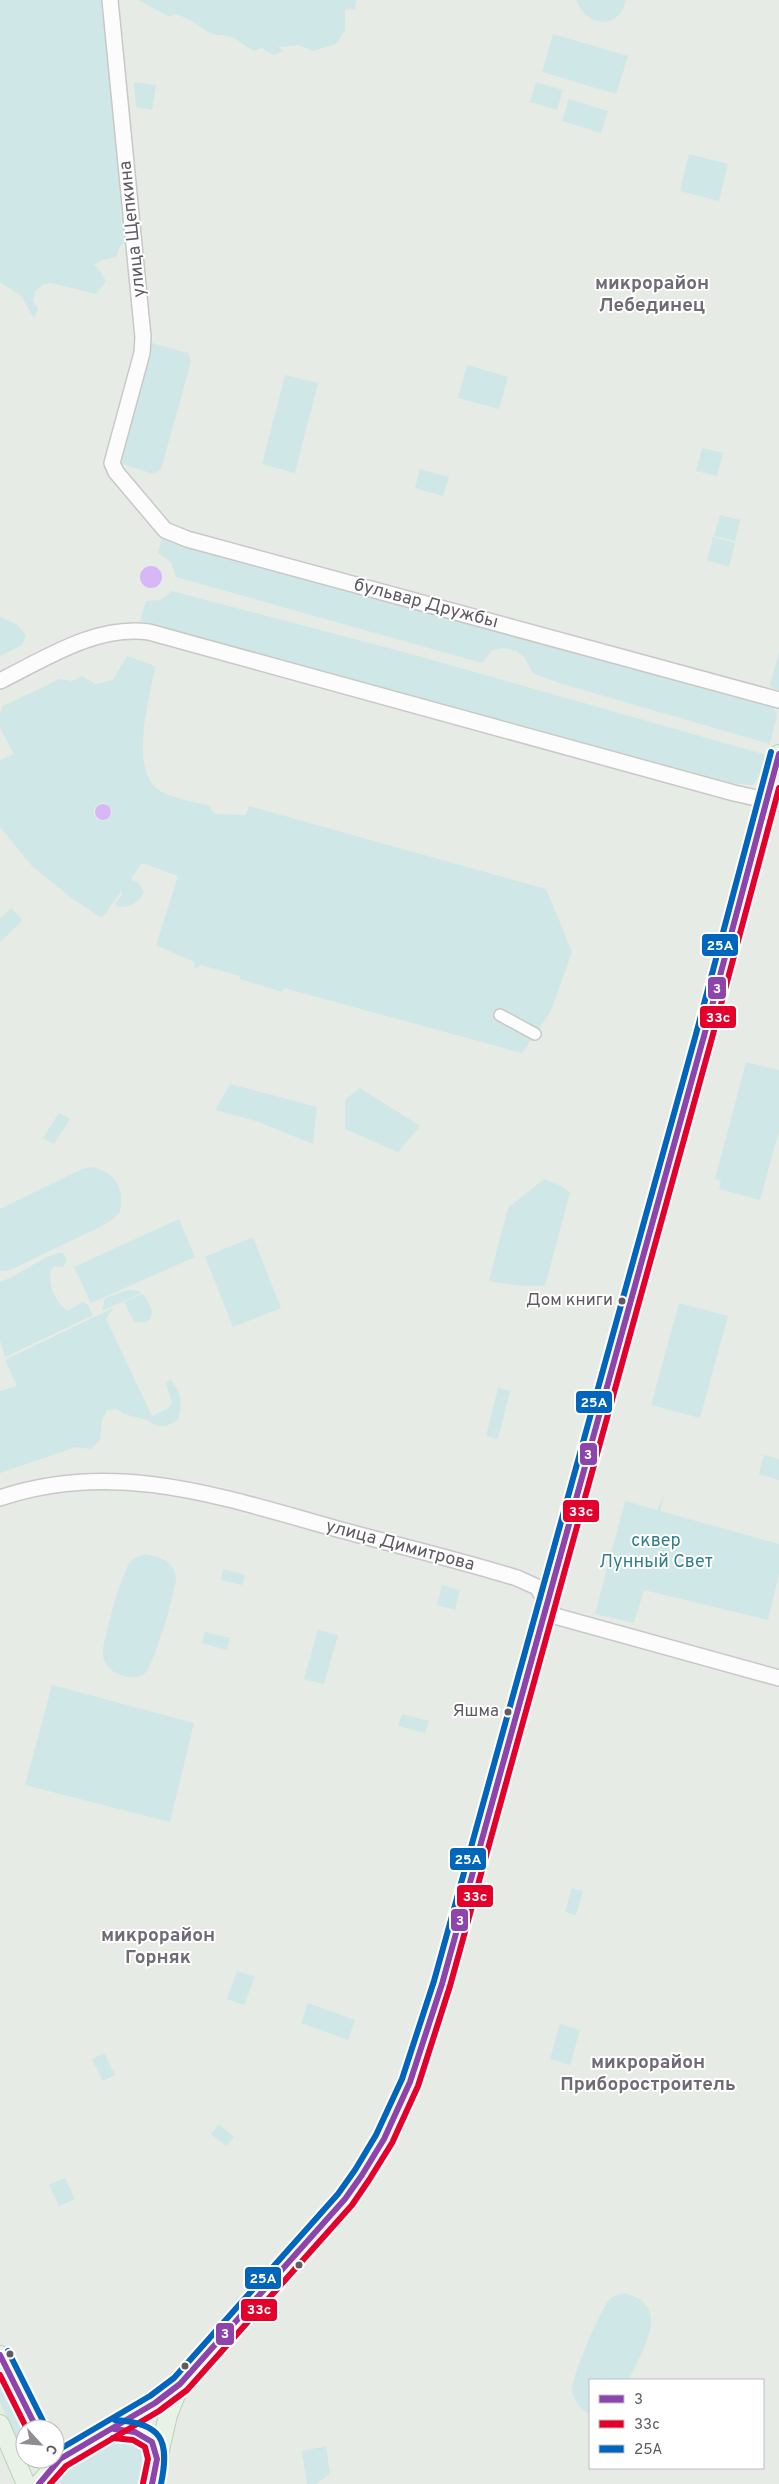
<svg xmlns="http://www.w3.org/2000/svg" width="779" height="2484" font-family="Overpass,sans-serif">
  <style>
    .green { fill: #cfe7e6; fill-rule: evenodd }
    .water { fill: #d8b7f7 }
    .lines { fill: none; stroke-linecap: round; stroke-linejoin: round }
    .street-casing { stroke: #c9c9c8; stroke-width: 14 }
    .secondary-casing { stroke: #c8c8c8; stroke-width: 18 }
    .primary-casing { stroke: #b8d4b2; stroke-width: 20 }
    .street { stroke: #fbfcfb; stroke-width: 11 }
    .secondary { stroke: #fbfcfb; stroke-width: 15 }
    .primary { stroke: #e8f2e7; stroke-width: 18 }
    .bus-1-casing { stroke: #fff; stroke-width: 10 }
    .bus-2-casing { stroke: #fff; stroke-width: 10 }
    .bus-3-casing { stroke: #fff; stroke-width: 10 }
    .bus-1 { stroke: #8e44ad; stroke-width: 6 }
    .bus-2 { stroke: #e4002b; stroke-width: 6 }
    .bus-3 { stroke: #0065bd; stroke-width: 6 }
    .bus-dot { fill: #605a64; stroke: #fff; stroke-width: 2 }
    .labels { text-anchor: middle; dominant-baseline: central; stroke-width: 4; stroke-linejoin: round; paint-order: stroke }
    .bus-label { font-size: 17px; fill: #605a64; stroke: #fff; text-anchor: end }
    .street-label { font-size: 18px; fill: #605a64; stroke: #fff }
    .park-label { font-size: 18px; fill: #327f8b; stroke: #fff }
    .neighbourhood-label { font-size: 19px; font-weight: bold; fill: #716b76; stroke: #fff }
    .line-badge { stroke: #fff; stroke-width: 2 }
    .badge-label { font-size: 14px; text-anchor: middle; font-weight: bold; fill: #fff }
  </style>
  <rect width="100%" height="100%" fill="#e6ebe5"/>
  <g class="green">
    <path d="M0 0H106L126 191 121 196 125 202 120 211 121 217 128 219 134 236 120 246 116 257 102 260 93 265 98 268 106 281 96 294 51 283 44 284 35 291 33 301 38 309 34 318 21 296 0 282Z"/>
    <path d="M138 0H356L355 9 345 10V30L336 44 313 51 299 45 278 47 283 51 274 55 262 48 254 51C244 46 238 38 227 36 220 34 215 36 208 32 197 25 188 17 174 14L170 17Z"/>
    <path d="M576 0H626C619 30 587 28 576 0Z"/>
    <path d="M553 34 628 56 616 94 542 72Z"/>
    <path d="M134 82 156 85 152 110 136 107Z"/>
    <path d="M536 82 563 90 557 110 530 102Z"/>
    <path d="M569 99 608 111 601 133 562 121Z"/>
    <path d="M689 154 728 164 719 201 680 191Z"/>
    <path d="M152 343 188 353 191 362 161 469 154 474 119 463Z"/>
    <path d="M467 365 508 377 499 409 458 398Z"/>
    <path d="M285 375 318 383 295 473 262 464Z"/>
    <path d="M702 448 723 453 717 476 696 471Z"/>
    <path d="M420 469 449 477 443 496 415 488Z"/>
    <path d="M720 515 740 520 735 541 714 536Z"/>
    <path d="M713 537 735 543 729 567 707 560Z"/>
    <path d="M162 538 764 702 772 706 777 714 770 744 559 683 533 673 524 657 516 651 504 648 492 650 482 663 176 577 171 562 158 553Z"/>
    <path d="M172 591 411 654 767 755 763 770 753 785 732 783 140 621 146 601 160 600Z"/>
    <path d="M0 617 16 624 26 635 22 645 0 656Z"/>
    <path d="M779 651V691L770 686Z"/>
    <path d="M127 656 155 666C150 698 127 774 162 792 176 799 195 802 210 806L211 810 216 814 246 815 249 806 546 889 572 952 551 1011 522 1053 284 988 282 992 240 979V976L201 965 195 969 194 962 156 945 178 876 142 863 131 878 132 880 138 882 144 892C138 904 130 907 117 907L116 903 122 895V890L102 918 73 899 32 866 0 827V760L14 754 0 728V714L3 706 60 679 72 681 82 676 96 684 113 680ZM100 803H106L112 809 111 816 106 821 98 820 94 815V808Z"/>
    <path d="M11 908 23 920 0 942V918Z"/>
    <path d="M746 1062 779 1070V1131L760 1200 719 1189 721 1181 715 1179Z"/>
    <path d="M230 1084 317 1107 313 1144 256 1121 215 1110Z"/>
    <path d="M360 1088 420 1126 398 1152 345 1129V1100Z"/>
    <path d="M59 1113 70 1119 54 1144 43 1138Z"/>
    <path d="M93 1167C117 1174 124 1188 120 1212L112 1220 102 1226 10 1270 0 1271V1209L82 1169Z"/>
    <path d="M544 1179 561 1186 570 1193 545 1286H522L489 1281 508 1208Z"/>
    <path d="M179 1219 195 1257 91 1303 74 1267Z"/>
    <path d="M253 1237 281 1308 233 1327 205 1257Z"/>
    <path d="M62 1252 67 1260 63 1267 55 1266 51 1269C48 1287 54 1299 67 1311L83 1302 88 1305 93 1315 5 1357 0 1340V1282C22 1274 39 1258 62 1252Z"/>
    <path d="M129 1290 139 1291 141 1293 102 1311 105 1298Z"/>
    <path d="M142 1294C155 1305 157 1329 134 1321L124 1302Z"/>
    <path d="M679 1303 728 1316 700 1418 651 1405Z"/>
    <path d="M113 1308 106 1319 152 1416 169 1408 172 1403 166 1384 170 1379C182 1392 182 1404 178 1420L166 1426H157L147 1420 124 1414 117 1409 107 1410 102 1420 100 1440 90 1449 76 1447 0 1473V1391L17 1386 5 1360Z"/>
    <path d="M498 1388 510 1391 498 1439 486 1436Z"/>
    <path d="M764 1455 779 1459V1480L759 1474Z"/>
    <path d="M664 1495 660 1511 779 1544V1574L768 1620 644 1590 634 1623 595 1614 625 1501 657 1510Z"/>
    <path d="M145 1554C158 1556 174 1561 176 1577 177 1588 154 1663 147 1671 139 1680 124 1678 116 1673 109 1669 104 1663 103 1655 102 1642 122 1570 131 1561 135 1558 141 1556 145 1554Z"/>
    <path d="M223 1569 245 1575 242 1585 221 1580Z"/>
    <path d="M442 1585 460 1590 455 1610 437 1605Z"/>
    <path d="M318 1630 338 1635 324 1684 304 1679Z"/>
    <path d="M205 1632 230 1638 227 1650 202 1643Z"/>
    <path d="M52 1685 194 1723 170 1822 25 1785Z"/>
    <path d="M402 1714 429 1721 425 1733 398 1726Z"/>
    <path d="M572 1888 583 1891 576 1915 565 1912Z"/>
    <path d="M237 1971 255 1977 244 2005 227 1999Z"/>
    <path d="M308 2003 355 2020 348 2040 301 2023Z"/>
    <path d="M560 2024 580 2030 570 2065 550 2059Z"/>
    <path d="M104 2053 115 2075 103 2081 92 2059Z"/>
    <path d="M219 2124 234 2137 226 2146 211 2134Z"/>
    <path d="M65 2178 75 2199 59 2206 49 2185Z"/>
    <path d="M624 2293C674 2305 642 2350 629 2380H590V2414C582 2411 573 2400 572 2391 571 2379 601 2307 610 2299 613 2296 619 2295 624 2293Z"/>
    <path d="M0 2368 30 2429H25V2454L0 2403Z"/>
    <path d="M115 2439 138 2440C154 2456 147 2464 144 2484H45L62 2466Z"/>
    <path d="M326 2446 330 2474 316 2484H307L302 2451Z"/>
  </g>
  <g class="water">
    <circle cx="151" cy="577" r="11"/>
    <circle cx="103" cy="812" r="8"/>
  </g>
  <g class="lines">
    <defs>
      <path id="street" d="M500 1015 535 1034"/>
      <g id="secondary">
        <path d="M110 0 143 337 142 353 112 463 116 472 165 530 187 539 779 700"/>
        <path d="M0 681C46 658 96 625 149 632L734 793 779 803"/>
        <path d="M0 1498C118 1458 228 1499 341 1530 400 1546 459 1560 517 1578L537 1587 555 1616 779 1678"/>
      </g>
      <g id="primary">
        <path d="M0 2355 37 2429"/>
        <path d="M0 2424 26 2484"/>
        <path d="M114 2429C139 2430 148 2431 157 2456"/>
        <path d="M39 2484 60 2459 155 2403 180 2384 345 2199 362 2175 384 2139 410 2082 442 1984 704 1036 779 754"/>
        <path d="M152 2484 168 2415 180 2385"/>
      </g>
    </defs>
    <use href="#street" class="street-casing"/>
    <use href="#secondary" class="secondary-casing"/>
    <use href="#primary" class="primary-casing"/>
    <use href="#street" class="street"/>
    <use href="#secondary" class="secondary"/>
    <use href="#primary" class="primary"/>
    <defs>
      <g id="bus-1">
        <path d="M0 2355 37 2429"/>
        <path d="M114 2429 135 2432 152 2442 157 2459 152 2484"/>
        <path d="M39 2484 60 2459 155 2403 180 2384 345 2199 362 2175 384 2139 410 2082 442 1984 704 1036 779 754"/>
      </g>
      <g id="bus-2">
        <path d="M0 2375 27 2429"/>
        <path d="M113 2438 133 2440 145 2447 148 2459 143 2483"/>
        <path d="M50 2484 66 2466 159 2411 187 2390 352 2205 369 2180 392 2143 418 2086 450 1986 712 1038 779 788"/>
      </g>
      <g id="bus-3">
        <path d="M8 2351 45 2425"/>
        <path d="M115 2420C162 2423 170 2440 161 2484"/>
        <path d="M55 2452 150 2396 174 2378 338 2194 355 2170 376 2135 402 2079 434 1981 696 1034 771 752"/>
      </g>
    </defs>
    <use href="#bus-1" class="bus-1-casing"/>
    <use href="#bus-2" class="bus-2-casing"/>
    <use href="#bus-3" class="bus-3-casing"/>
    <use href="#bus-1" class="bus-1"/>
    <use href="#bus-2" class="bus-2"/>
    <use href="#bus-3" class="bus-3"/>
  </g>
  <g class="bus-dot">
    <circle cx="622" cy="1301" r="4.5"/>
    <circle cx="508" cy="1712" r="4.5"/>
    <circle cx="299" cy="2265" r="4.5"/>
    <circle cx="10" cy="2354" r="4.5"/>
    <circle cx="185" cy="2366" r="4.5"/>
  </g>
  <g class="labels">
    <g class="bus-label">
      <text x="613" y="1301">Дом книги</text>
      <text x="499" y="1712">Яшма</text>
    </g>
    <g class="street-label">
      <text transform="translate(133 229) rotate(-96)">улица Щепкина</text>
      <text transform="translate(426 604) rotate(15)">бульвар Дружбы</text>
      <text transform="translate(400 1546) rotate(15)">улица Димитрова</text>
    </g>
    <g class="park-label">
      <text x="656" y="1541">сквер<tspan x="656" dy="21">Лунный Свет</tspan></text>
    </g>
    <g class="neighbourhood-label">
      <text x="652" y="284">микрорайон<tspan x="652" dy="22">Лебединец</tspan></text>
      <text x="158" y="1936">микрорайон<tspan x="158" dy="22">Горняк</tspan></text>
      <text x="648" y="2063">микрорайон<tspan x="648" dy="22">Приборостроитель</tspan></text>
    </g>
  </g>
  <g class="line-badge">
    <rect x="701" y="933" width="38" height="24" rx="5" fill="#0065bd"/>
    <rect x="707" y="976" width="20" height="24" rx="5" fill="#8e44ad"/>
    <rect x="699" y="1005" width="38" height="24" rx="5" fill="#e4002b"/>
    <rect x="575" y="1390" width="38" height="24" rx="5" fill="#0065bd"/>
    <rect x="579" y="1442" width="19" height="24" rx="5" fill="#8e44ad"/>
    <rect x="562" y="1499" width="38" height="24" rx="5" fill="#e4002b"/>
    <rect x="449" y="1847" width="38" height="24" rx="5" fill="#0065bd"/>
    <rect x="456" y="1884" width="38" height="24" rx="5" fill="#e4002b"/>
    <rect x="450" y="1908" width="19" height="24" rx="5" fill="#8e44ad"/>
    <rect x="244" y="2266" width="38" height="24" rx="5" fill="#0065bd"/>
    <rect x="240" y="2298" width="38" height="24" rx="5" fill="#e4002b"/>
    <rect x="215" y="2322" width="20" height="24" rx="5" fill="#8e44ad"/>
  </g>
  <g class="badge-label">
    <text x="720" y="950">25А</text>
    <text x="717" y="993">3</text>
    <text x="718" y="1022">33с</text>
    <text x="594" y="1407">25А</text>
    <text x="588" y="1459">3</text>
    <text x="581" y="1516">33с</text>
    <text x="468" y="1864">25А</text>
    <text x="475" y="1901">33с</text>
    <text x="460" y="1925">3</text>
    <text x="263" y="2283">25А</text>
    <text x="259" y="2314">33с</text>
    <text x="225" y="2338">3</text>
  </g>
  <rect x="589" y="2379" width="175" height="90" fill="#ffffff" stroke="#bfbdc1"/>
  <rect x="599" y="2395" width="25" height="8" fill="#8e44ad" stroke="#bfbdc1"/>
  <text x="634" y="2404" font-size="15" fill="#605a64">3</text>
  <rect x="599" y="2420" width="25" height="8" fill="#e4002b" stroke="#bfbdc1"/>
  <text x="634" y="2429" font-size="15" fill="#605a64">33с</text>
  <rect x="599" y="2445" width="25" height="8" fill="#0065bd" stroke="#bfbdc1"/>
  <text x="634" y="2454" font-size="15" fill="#605a64">25А</text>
  <g transform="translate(40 2444) rotate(116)"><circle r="24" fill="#ffffff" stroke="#bfbdc1"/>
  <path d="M0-4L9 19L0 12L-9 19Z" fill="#8f8d91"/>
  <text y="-8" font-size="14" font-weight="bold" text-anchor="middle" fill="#605a64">С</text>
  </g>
</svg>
